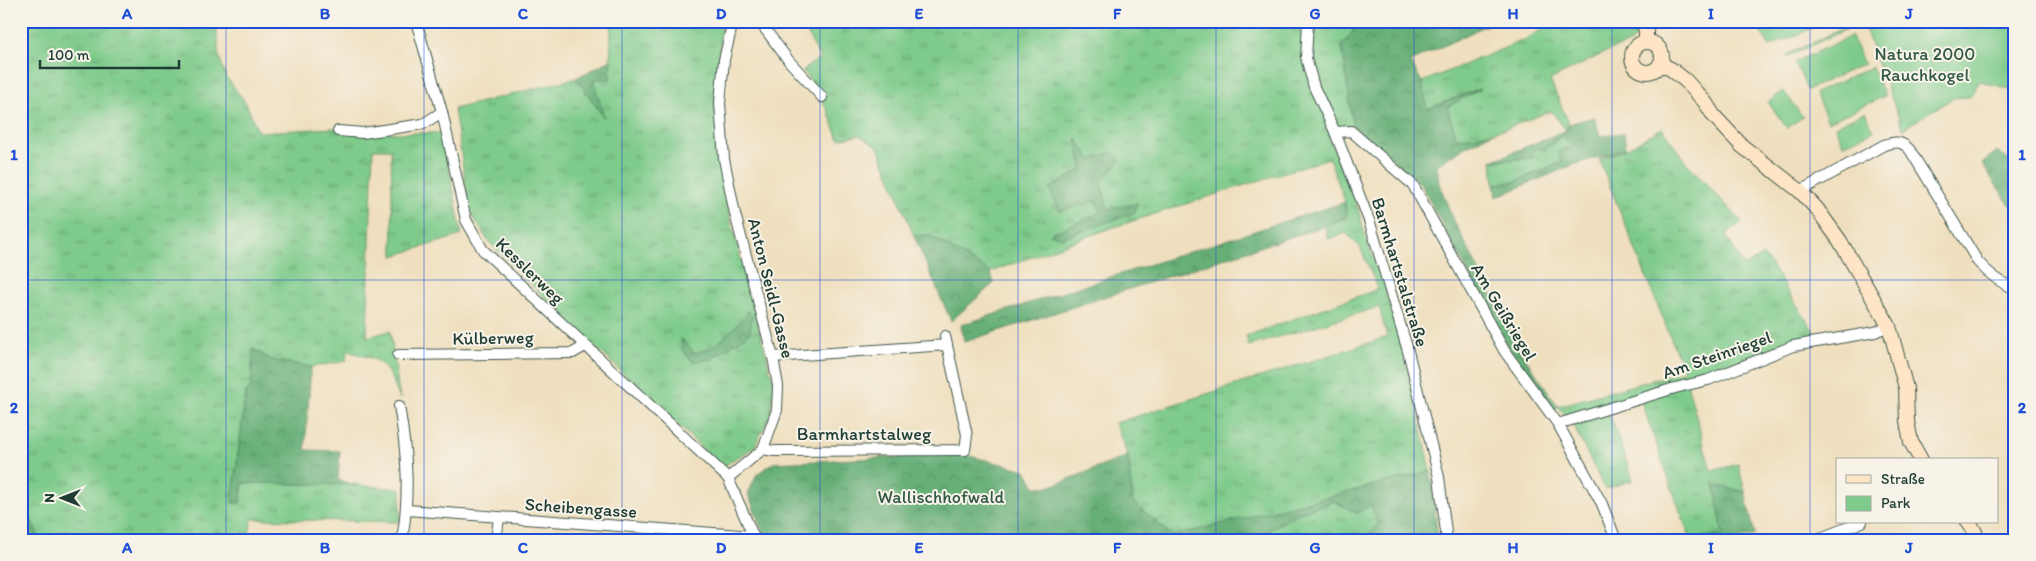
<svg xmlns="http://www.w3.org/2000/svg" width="2036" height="561" font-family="Itim,sans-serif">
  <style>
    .grass { fill: url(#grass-tufts); stroke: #4e8460 }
    .forest { fill: url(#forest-crowns); stroke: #427656 }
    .park { fill: #7ecb8b; stroke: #4e8460 }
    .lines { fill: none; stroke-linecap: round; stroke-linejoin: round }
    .street-casing { stroke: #3e5549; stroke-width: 12 }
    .secondary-casing { stroke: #3e5549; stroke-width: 16 }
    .street { stroke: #fff; stroke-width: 10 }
    .secondary { stroke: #fde5c5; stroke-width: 14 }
    .grid { fill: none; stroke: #1d4ed8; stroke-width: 1; stroke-opacity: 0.55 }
    .labels { text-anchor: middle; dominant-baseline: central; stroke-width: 4; stroke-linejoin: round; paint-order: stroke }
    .park-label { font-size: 18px; fill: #325945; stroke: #f7f3e8 }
    .street-label { font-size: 18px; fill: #1f3d34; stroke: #f7f3e8 }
    .neatline { fill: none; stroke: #1d4ed8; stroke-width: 2 }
    .grid-label { font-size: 16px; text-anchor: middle; font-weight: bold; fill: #1d4ed8 }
  </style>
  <defs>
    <pattern id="grass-tufts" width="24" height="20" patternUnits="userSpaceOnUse" patternTransform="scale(1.25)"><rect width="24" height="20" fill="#7ecb8b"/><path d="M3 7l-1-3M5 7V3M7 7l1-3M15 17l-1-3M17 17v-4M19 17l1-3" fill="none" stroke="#67a672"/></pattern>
    <pattern id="forest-crowns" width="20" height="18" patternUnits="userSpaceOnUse" patternTransform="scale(1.25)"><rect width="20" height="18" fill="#66af77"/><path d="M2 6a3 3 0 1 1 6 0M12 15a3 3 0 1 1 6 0" fill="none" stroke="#539062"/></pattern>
  </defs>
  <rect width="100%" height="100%" fill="#f7f3e8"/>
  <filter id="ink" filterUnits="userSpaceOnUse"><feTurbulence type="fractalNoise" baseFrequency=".02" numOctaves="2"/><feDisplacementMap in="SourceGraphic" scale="10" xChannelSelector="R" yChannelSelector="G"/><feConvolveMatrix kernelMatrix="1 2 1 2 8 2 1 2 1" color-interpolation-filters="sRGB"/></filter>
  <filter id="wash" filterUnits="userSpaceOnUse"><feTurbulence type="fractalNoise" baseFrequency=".0096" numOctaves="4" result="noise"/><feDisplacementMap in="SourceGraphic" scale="20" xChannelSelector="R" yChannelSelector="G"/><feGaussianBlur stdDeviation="1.12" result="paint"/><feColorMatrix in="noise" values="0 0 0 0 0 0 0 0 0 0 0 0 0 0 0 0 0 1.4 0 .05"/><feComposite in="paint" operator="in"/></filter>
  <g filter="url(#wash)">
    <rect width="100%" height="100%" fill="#efdfbe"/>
    <g class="grass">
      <path d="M21 21H218L217 32 219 56 226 77 246 103 258 132 334 128 396 133H442L462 235 393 256 391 149H373L367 337 390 331 400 399C385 362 385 361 347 351L346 361 311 367 272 360 253 349 251 387 246 391 232 503H240L243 483 357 485 401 489 400 522 252 519 248 540H39L21 493Z"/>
      <path d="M611 21H722L717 70 715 108 720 168 732 226 774 385 770 416 754 447 722 467 587 339 488 241 470 212 454 109 576 78 603 116 593 79 610 78Z"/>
      <path d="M801 21H1368L1355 29 1342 46 1353 126 1328 136 1353 190 1367 242 1384 285 1412 385 1431 471 1173 536 1133 502 1128 456 1115 423 1387 337 1379 307 1249 346 1246 336 1378 289 1360 247 1346 233 1328 239 1325 226 1347 216 1345 202 1329 158 1111 228 990 272 929 235 914 236 878 147 859 135 839 139 827 109 803 70 820 58Z"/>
      <path d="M1556 21H1631L1639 33 1630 44 1614 48 1550 80 1569 124 1566 130 1551 111C1522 121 1487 140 1456 137L1447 107 1475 90 1427 109 1422 82 1524 40Z"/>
      <path d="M1662 128 1685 161 1742 222 1726 235 1744 267 1763 255 1768 261 1817 336 1787 344 1687 383 1711 471 1738 464 1745 492 1715 485 1723 534 1690 539 1641 401 1609 412 1633 480 1605 489 1574 427 1558 406 1684 371 1599 159 1626 149Z"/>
      <path d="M1563 135 1572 146 1562 162 1514 182 1494 184 1492 161 1532 158 1535 147 1544 150Z"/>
      <path d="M1334 501 1357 513 1371 504 1378 524 1368 535 1371 540H1251L1299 513Z"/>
    </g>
    <g class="forest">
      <path d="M1368 21H1495L1410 62 1422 82 1427 109 1480 89 1447 107 1456 137 1466 138 1493 132 1458 151 1437 165 1439 183 1452 217 1519 349 1558 406 1554 411 1508 348 1421 184 1353 126 1342 46 1355 29Z"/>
      <path d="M611 60 610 79H593L604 117 576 78Z"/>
      <path d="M1594 117 1600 136 1624 133 1626 149 1573 165 1496 197 1494 184 1514 182 1562 162 1557 152 1572 146 1562 135 1544 150 1535 148 1532 158 1492 161 1566 130 1569 124Z"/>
      <path d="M1076 138 1091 160 1112 152 1120 161 1101 182 1108 209 1138 203 1134 213 1062 238 1050 234 1101 212 1095 201 1060 211 1049 189 1082 169Z"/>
      <path d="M1997 151 2015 165V207L2009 204 1982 164Z"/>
      <path d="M1345 202 1347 217 1325 226 964 342 961 325Z"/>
      <path d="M929 235 990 272 994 283 951 321 914 236Z"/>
      <path d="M748 310 752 317 750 333 712 359 693 362 682 350 681 338 695 353 715 346 745 317Z"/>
      <path d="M253 349 272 360 311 367 305 450 340 451 338 480 357 485 243 483 240 503H232L246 391 251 387Z"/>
      <path d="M961 454 1026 470 1035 487H1049L1128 456 1133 502 1173 536 1431 471 1438 540H1371L1368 535 1378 524 1371 505 1357 513 1334 501 1299 513 1251 540H861V537L855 540H766L748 494 757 474 773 463Z"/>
      <path d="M1714 485 1745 492 1755 535 1733 540 1690 539 1723 534Z"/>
      <path d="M21 493 39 540H21Z"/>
    </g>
    <g class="park">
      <path d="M1753 21H1817L1818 26 1770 46Z"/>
      <path d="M1862 21H2015V89L2006 88 1980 81 1970 97 1953 98 1903 129Z"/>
      <path d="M1852 24 1853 26 1787 57 1786 55Z"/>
      <path d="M1851 36 1864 64 1807 90 1795 62Z"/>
      <path d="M1872 67 1885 96 1828 122 1815 93Z"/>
      <path d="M1783 90 1803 117 1787 128 1768 102Z"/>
      <path d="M1865 112 1874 131 1843 145 1835 126Z"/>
    </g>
  </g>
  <g filter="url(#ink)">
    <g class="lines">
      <defs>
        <g id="street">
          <path d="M416 21 442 112 466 220 483 250 728 478 755 540"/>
          <path d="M759 21 789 61 822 97"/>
          <path d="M1308 21 1306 58 1314 87 1335 132 1370 223 1408 351 1439 477 1447 540"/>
          <path d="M338 131 363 133 423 124 442 112"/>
          <path d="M1335 132 1351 131 1413 185 1505 352 1558 424 1602 504 1616 540"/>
          <path d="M1800 191 1884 145C1895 141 1902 141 1910 150L1978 262C1989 274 2000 283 2015 289"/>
          <path d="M398 355 573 353 585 346"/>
          <path d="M773 357 947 345"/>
          <path d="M399 406C407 452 410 494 402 540"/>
          <path d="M1558 424 1675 388 1708 380 1793 346 1875 332 1889 326"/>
          <path d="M763 449 774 451 965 450 967 435 945 336"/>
          <path d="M728 478 763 449 777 410 778 386 773 357 735 214 724 159 720 103 724 60 733 21"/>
          <path d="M407 510 753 536"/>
          <path d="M496 540 499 518"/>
          <path d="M1815 540 1862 522"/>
        </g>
        <g id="secondary">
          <path d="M1642 21 1646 30V42"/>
          <circle cx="1647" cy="57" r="15"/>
          <path d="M1660 64 1671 69 1686 81 1705 102 1714 116 1742 146 1800 191 1817 209 1840 241 1889 326 1906 388 1907 421 1911 442 1921 460"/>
          <path d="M1968 522 1974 530 1978 540"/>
        </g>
      </defs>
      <use href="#street" class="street-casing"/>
      <use href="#secondary" class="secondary-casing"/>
      <use href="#street" class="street"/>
      <use href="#secondary" class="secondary"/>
    </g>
  </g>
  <path class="grid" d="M226 21V540M424 21V540M622 21V540M820 21V540M1018 21V540M1216 21V540M1414 21V540M1612 21V540M1810 21V540M21 280H2015"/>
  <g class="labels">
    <g class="park-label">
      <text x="1925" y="54">Natura 2000<tspan x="1925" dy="21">Rauchkogel</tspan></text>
      <text x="941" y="497">Wallischhofwald</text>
    </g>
    <g class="street-label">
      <text transform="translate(530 271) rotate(44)">Kesslerweg</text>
      <text transform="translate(1400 272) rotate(73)">Barmhartstalstraße</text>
      <text transform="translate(771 288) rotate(76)">Anton Seidl-Gasse</text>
      <text transform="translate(1504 312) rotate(59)">Am Geißriegel</text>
      <text transform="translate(493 338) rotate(-1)">Külberweg</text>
      <text transform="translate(1717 355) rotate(-19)">Am Steinriegel</text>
      <text x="864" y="434">Barmhartstalweg</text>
      <text transform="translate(581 508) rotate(4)">Scheibengasse</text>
    </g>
  </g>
  <rect width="2036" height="561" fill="none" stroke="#f7f3e8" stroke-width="55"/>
  <rect x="1836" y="458" width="162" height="65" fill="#f7f3e8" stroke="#a1aaa0"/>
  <rect x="1846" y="475" width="25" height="8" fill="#fde5c5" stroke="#a1aaa0"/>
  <text x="1881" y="484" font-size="15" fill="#1f3d34">Straße</text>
  <rect x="1846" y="496" width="25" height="15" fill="#7ecb8b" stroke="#a1aaa0"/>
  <text x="1881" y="508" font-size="15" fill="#1f3d34">Park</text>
  <g transform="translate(62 498) rotate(270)" stroke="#f7f3e8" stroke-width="4" paint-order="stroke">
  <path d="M0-4L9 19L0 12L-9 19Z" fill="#1f3d34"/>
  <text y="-8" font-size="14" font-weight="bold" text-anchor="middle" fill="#1f3d34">N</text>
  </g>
  <path d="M40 60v8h139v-8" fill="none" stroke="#1f3d34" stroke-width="2.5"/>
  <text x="48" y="60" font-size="15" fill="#1f3d34" stroke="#f7f3e8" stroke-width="4" paint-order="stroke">100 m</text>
  <rect x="28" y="28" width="1980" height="506" class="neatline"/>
  <g class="grid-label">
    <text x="127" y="19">A</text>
    <text x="325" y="19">B</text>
    <text x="523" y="19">C</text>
    <text x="721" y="19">D</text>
    <text x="919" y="19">E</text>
    <text x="1117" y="19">F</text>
    <text x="1315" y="19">G</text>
    <text x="1513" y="19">H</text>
    <text x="1711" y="19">I</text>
    <text x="1909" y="19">J</text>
    <text x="14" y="160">1</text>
    <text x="2022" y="160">1</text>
    <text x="14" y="413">2</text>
    <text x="2022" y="413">2</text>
    <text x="127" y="553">A</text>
    <text x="325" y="553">B</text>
    <text x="523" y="553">C</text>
    <text x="721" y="553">D</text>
    <text x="919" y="553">E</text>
    <text x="1117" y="553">F</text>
    <text x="1315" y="553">G</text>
    <text x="1513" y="553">H</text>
    <text x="1711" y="553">I</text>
    <text x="1909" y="553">J</text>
  </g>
</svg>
